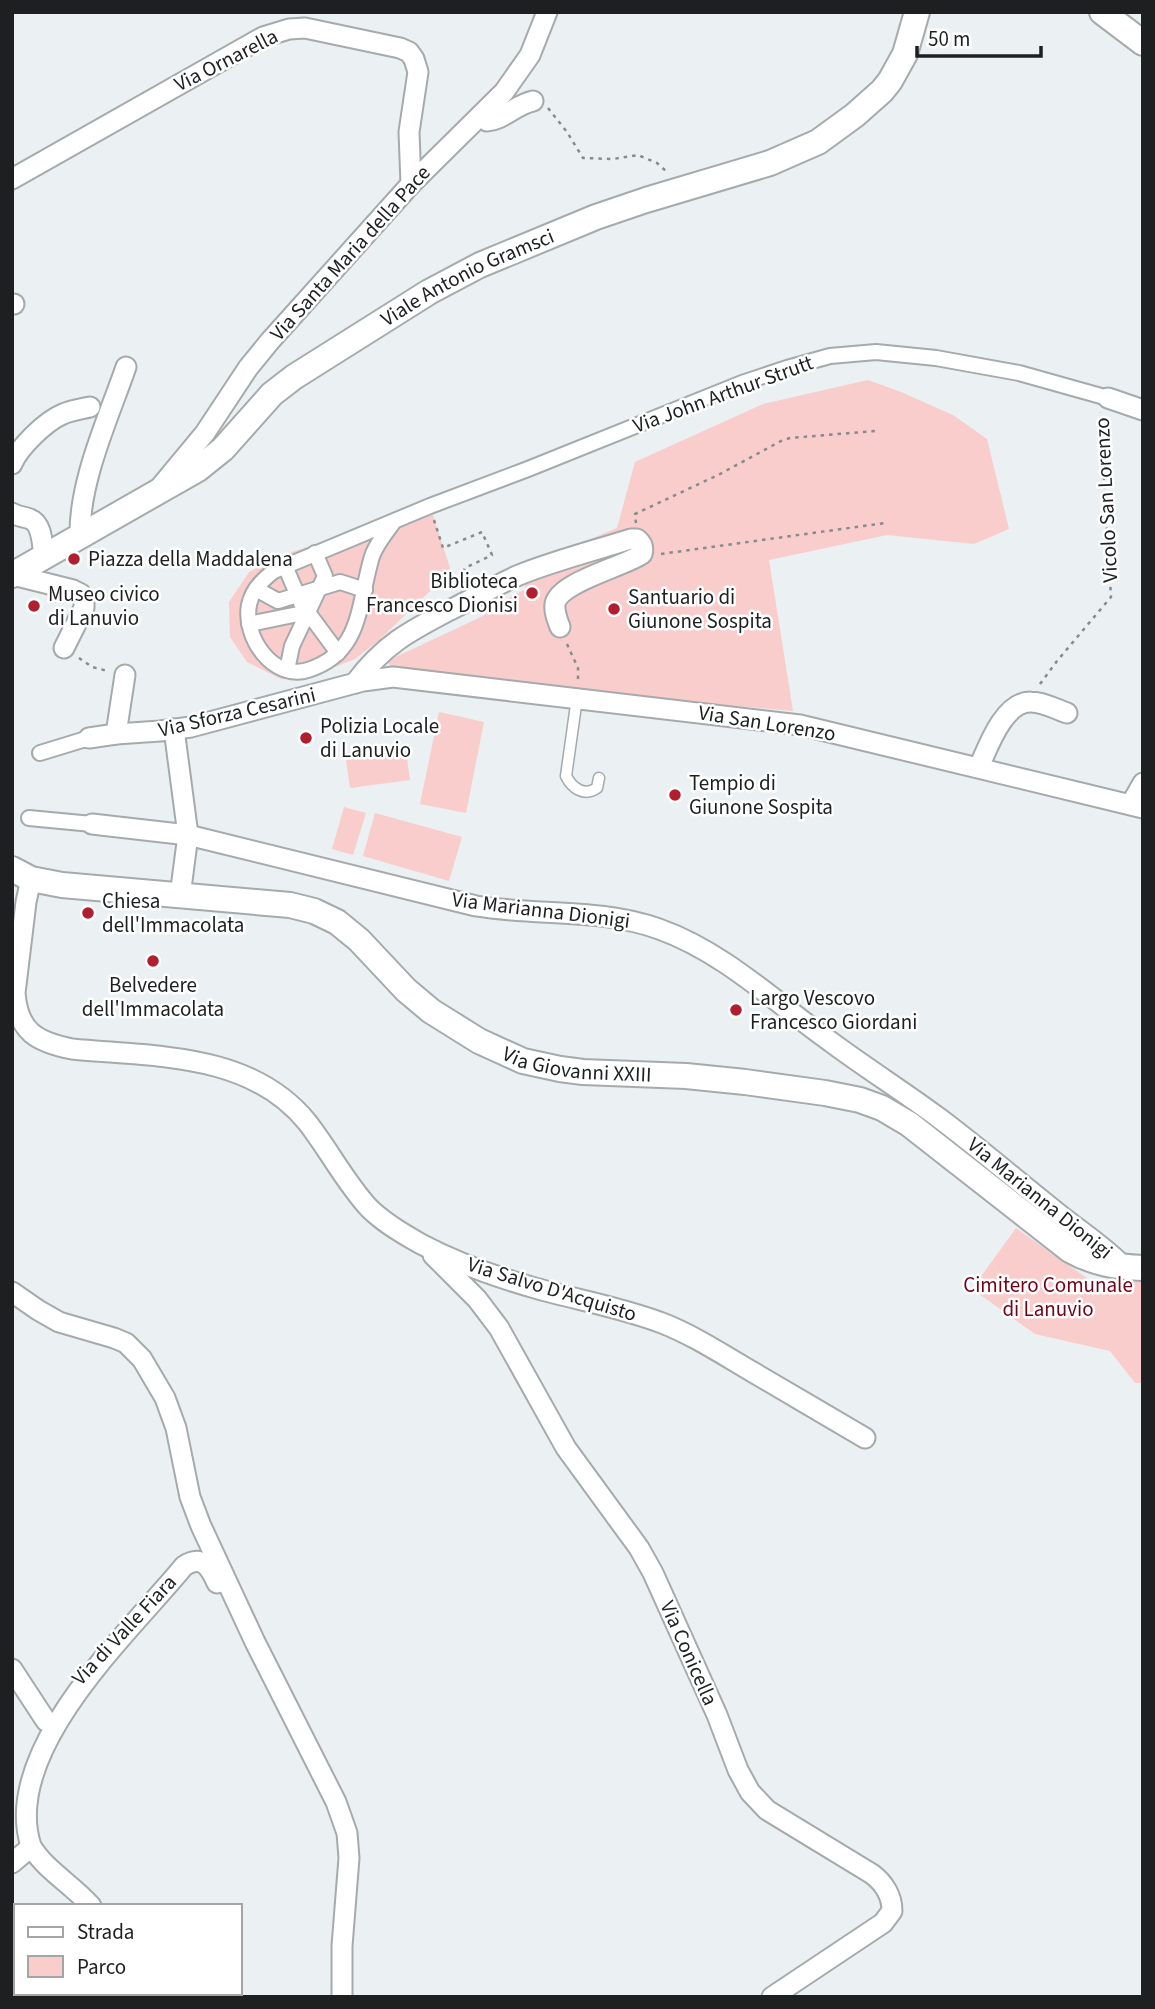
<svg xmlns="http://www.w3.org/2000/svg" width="1155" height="2009" font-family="'Source Sans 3',sans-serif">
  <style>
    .green { fill: #f8cdcb }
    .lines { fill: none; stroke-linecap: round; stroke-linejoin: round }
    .service-casing { stroke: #a5aaac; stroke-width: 13 }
    .pedestrian-casing { stroke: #a5aaac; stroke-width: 18 }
    .minor-casing { stroke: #a5aaac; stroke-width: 23 }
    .tertiary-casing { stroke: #a5aaac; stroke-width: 28 }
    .path { stroke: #878b8c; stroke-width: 2.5; stroke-dasharray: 3.5 5; stroke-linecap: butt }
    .service { stroke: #fff; stroke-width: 10 }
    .pedestrian { stroke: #fff; stroke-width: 14 }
    .minor { stroke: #fff; stroke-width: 19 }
    .tertiary { stroke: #fff; stroke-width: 24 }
    .poi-dot { fill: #b11e30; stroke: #fff; stroke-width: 2.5 }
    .labels { text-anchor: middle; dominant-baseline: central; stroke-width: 5; stroke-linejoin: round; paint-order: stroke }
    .street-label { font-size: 21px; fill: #1d1f20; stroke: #fff }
    .poi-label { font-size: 21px; fill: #1d1f20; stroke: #fff; text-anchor: start }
    .park-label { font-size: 21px; fill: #730217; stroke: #fff }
  </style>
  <rect width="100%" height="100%" fill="#ebf0f2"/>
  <g class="green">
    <path d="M868 380 901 392 953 415 987 439 1009 529 974 544 887 535 769 560 793 711 573 692 393 669 387 661 483 616 498 603 526 589 518 569 617 528 635 462 763 404Z"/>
    <path d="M430 506 451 571 379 640 355 659 314 675 281 679 247 662 230 637 229 602 249 572 286 554Z"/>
    <path d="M439 712 484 722 466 813 420 804Z"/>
    <path d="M406 751 410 780 350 788 346 760Z"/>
    <path d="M344 807 366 813 353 855 332 849Z"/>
    <path d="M375 813 462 837 449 881 363 856Z"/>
    <path d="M1016 1228 1091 1281 1143 1279V1383H1135L1110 1351 1035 1334 972 1289Z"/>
  </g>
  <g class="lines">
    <defs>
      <path id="service" d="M577 698 566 776C572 788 584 797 597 788L599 778"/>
      <g id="pedestrian">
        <path d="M393 523C385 534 374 547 371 560 358 605 362 653 308 670 273 681 243 637 249 605 252 590 262 580 274 571L430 506 528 469 742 383 787 368 830 356 876 352 936 358 1019 373 1108 398"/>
        <path d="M285 566 301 603 338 653"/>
        <path d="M256 589 278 601 340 582 365 590"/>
        <path d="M249 624 308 612"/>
        <path d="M287 670 292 646 325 576 315 553"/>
        <path d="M40 753 89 738"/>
        <path d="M29 818 92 824"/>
      </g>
      <g id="minor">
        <path d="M481 115 487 121C503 120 515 105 533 101"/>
        <path d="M12 179 263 37 289 29 305 28 400 48 409 52 414 59 418 72 409 132 411 184"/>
        <path d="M12 304H14"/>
        <path d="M1108 398 1143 410"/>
        <path d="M12 464C19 447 46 421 63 414 72 410 81 409 90 407"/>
        <path d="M161 486 205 433 248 368 270 341 411 184 504 92 530 55 547 12"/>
        <path d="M12 513C18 517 23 516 30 519 43 524 42 545 44 557"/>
        <path d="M80 536C79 481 108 419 126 367"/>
        <path d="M13 575 73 590 81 594 84 602V608L64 648"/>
        <path d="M355 683C384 644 410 631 452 609 474 598 496 585 519 575 553 561 596 550 631 539H637C642 543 644 547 642 554 623 567 559 582 555 604 554 612 557 619 560 627"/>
        <path d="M174 729 188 835 180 896"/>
        <path d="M116 734 125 675"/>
        <path d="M89 738 116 734 160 731 191 727 363 681 393 677 800 725 1143 808"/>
        <path d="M979 767C988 747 1004 701 1031 702 1043 702 1056 709 1067 713"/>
        <path d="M1131 804 1143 783"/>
        <path d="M92 824 188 835 476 906C537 916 601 908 659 929 724 952 776 1003 831 1042 866 1068 904 1092 939 1118 979 1148 1016 1180 1055 1211 1078 1230 1104 1246 1125 1268"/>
        <path d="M31 879 26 902 15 993C18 1032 37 1042 72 1049 154 1057 250 1052 307 1122 329 1150 345 1182 369 1208 384 1223 403 1234 421 1244 457 1263 496 1277 535 1288 577 1300 620 1307 662 1323 693 1335 722 1354 751 1371 789 1393 827 1416 865 1438"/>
        <path d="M433 1255 477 1299 499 1328 566 1448 639 1548 653 1573 717 1715 738 1770 750 1792 767 1810 872 1874C884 1883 892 1896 892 1911L883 1923 772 1997"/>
        <path d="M12 1292 38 1310 59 1322 114 1338 126 1343 142 1359 165 1398 176 1428 190 1497 201 1526 255 1642 336 1802 347 1833 349 1858 342 1946V1997"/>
        <path d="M12 1669 46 1721"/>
        <path d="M12 1863 31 1847"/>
        <path d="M91 1906C73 1885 45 1870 31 1846 0 1750 131 1631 184 1566 202 1554 210 1567 217 1583"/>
        <path d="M91 1997 93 1993"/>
      </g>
      <g id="tertiary">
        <path d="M1102 12 1143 43"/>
        <path id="s1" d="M12 575 198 469 223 449 272 394 294 377 429 292 480 265 596 217 646 200 770 163 818 142 855 115 882 91 890 81 905 54 917 12"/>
        <path id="s2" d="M12 869 31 879 62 885 290 905 314 911 337 922 359 940 406 990 431 1011 479 1041 523 1061 560 1069 583 1072 686 1076 745 1082 825 1093 860 1100 882 1108 909 1124 1070 1250C1093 1263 1116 1267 1143 1268"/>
      </g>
    </defs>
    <use href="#service" class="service-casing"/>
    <use href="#pedestrian" class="pedestrian-casing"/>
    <use href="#minor" class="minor-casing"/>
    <use href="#tertiary" class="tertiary-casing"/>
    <g class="path">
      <path d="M548 108 567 132 583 158 613 159 638 155 657 163 667 172"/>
      <path d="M434 520 443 548 482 532 492 555 465 568 457 587"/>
      <path d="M636 523 635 514 720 474 781 441 790 438 875 431"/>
      <path d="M661 554 885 523"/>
      <path d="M567 644 578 668V681"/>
      <path d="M79 658 92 667 108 671"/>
      <path d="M1040 684 1057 661 1111 597 1100 412"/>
    </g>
    <use href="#service" class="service"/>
    <use href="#pedestrian" class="pedestrian"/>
    <use href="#minor" class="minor"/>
    <use href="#tertiary" class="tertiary"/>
  </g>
  <g class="poi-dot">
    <circle cx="74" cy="559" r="7"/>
    <circle cx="532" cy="593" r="7"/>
    <circle cx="34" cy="606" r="7"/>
    <circle cx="614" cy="609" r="7"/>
    <circle cx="306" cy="738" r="7"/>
    <circle cx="675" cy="795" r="7"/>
    <circle cx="88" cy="913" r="7"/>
    <circle cx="153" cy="961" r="7"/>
    <circle cx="736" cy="1010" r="7"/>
  </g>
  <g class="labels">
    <g class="street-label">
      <text transform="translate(226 60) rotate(-27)">Via Ornarella</text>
      <text transform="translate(350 253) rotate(-48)">Via Santa Maria della Pace</text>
      <text stroke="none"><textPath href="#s1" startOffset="548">Viale Antonio Gramsci</textPath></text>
      <text transform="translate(723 394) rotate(-20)">Via John Arthur Strutt</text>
      <text transform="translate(1106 500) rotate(-93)">Vicolo San Lorenzo</text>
      <text transform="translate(237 712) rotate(-13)">Via Sforza Cesarini</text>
      <text transform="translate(767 723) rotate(9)">Via San Lorenzo</text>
      <text transform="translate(541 910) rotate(7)">Via Marianna Dionigi</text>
      <text stroke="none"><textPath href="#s2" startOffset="621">Via Giovanni XXIII</textPath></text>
      <text transform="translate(1040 1198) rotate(39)">Via Marianna Dionigi</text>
      <text transform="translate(552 1289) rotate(17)">Via Salvo D'Acquisto</text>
      <text transform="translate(124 1630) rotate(-47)">Via di Valle Fiara</text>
      <text transform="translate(689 1653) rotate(66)">Via Conicella</text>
    </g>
    <g class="poi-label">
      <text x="88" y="559">Piazza della Maddalena</text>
      <text x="518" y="581" text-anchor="end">Biblioteca<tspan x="518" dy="24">Francesco Dionisi</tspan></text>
      <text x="48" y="594">Museo civico<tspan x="48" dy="24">di Lanuvio</tspan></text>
      <text x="628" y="597">Santuario di<tspan x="628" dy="24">Giunone Sospita</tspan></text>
      <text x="320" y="726">Polizia Locale<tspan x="320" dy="24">di Lanuvio</tspan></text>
      <text x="689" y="783">Tempio di<tspan x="689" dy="24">Giunone Sospita</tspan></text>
      <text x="102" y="901">Chiesa<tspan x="102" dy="24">dell'Immacolata</tspan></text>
      <text x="153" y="985" text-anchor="middle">Belvedere<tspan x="153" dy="24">dell'Immacolata</tspan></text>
      <text x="750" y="998">Largo Vescovo<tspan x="750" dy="24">Francesco Giordani</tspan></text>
    </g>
    <g class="park-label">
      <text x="1048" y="1285">Cimitero Comunale<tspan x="1048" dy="24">di Lanuvio</tspan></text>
    </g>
  </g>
  <rect width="1155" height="2009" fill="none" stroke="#1d1f20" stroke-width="28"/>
  <rect x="14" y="1904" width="228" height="91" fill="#ffffff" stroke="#a5a5a6" stroke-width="2"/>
  <rect x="28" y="1927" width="35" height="10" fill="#ffffff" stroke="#a5a5a6" stroke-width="2"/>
  <text x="77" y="1939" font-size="21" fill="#1d1f20">Strada</text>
  <rect x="28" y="1956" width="35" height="21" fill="#f8cdcb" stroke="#a5a5a6" stroke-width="2"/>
  <text x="77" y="1974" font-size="21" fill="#1d1f20">Parco</text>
  <path d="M917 46v10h124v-10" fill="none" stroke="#1d1f20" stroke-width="3.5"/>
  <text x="928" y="46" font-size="21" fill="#1d1f20" stroke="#ffffff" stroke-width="5" paint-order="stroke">50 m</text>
</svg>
